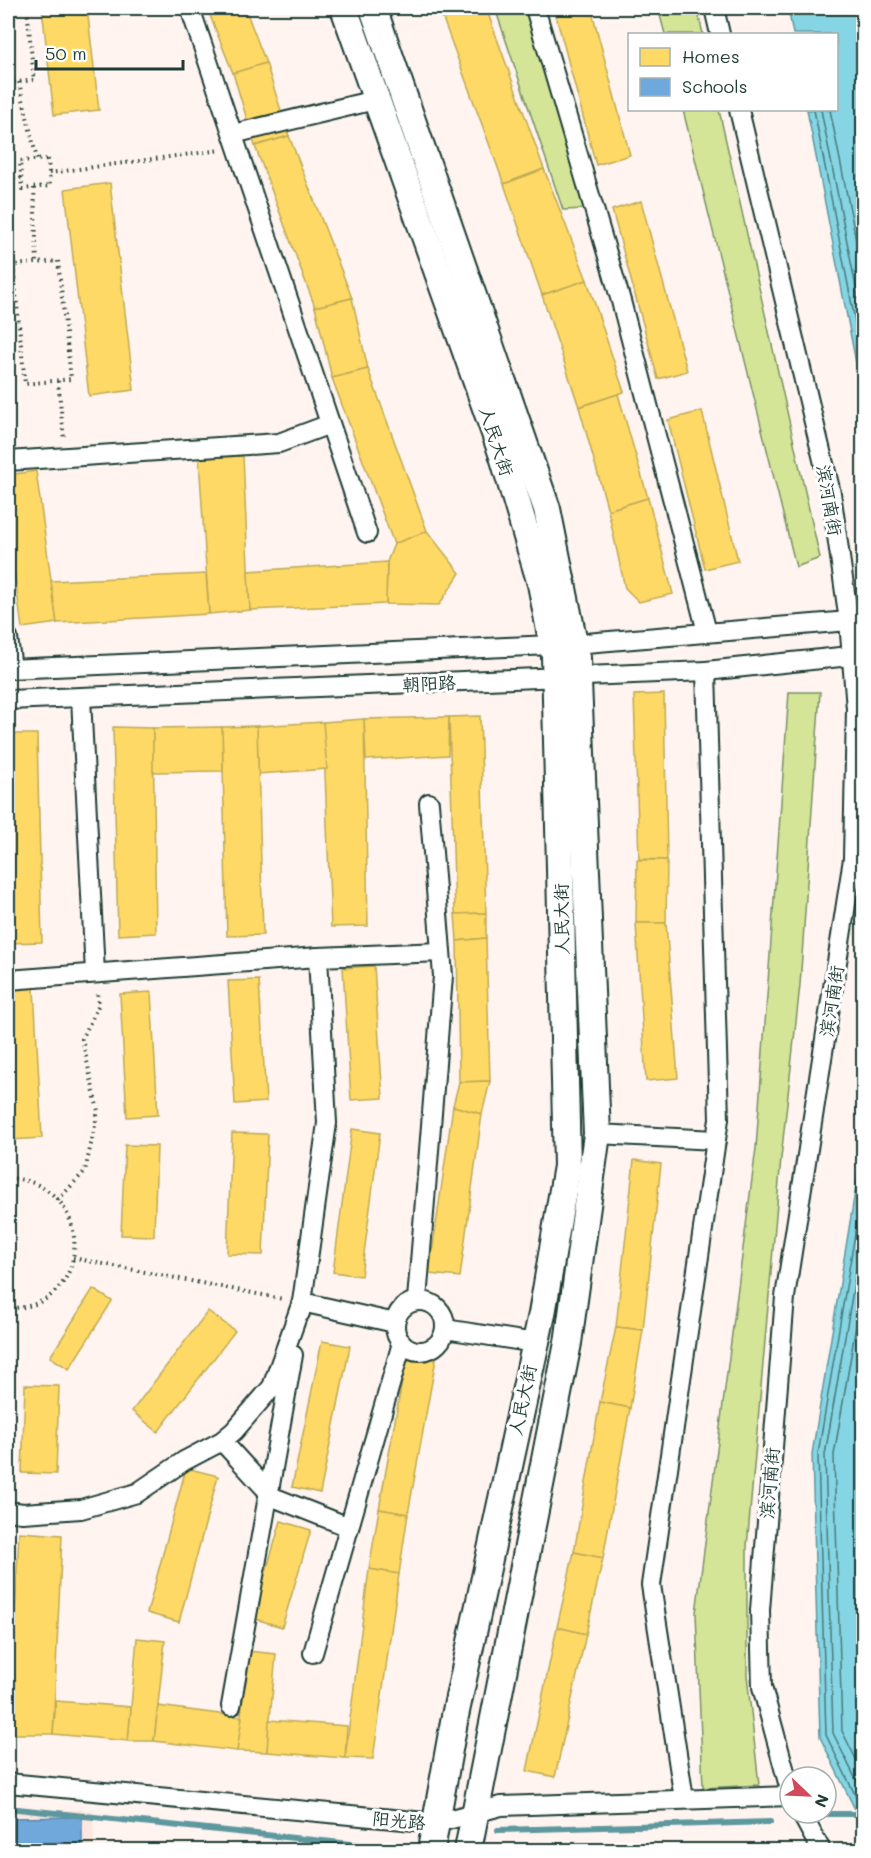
<svg xmlns="http://www.w3.org/2000/svg" width="871" height="1858" font-family="Mali,'LXGW WenKai TC',sans-serif">
  <style>
    .built { fill: #ffe6de }
    .green { fill: #d4e598; stroke: #7a9166; stroke-width: 1.5 }
    .water { fill: #86d5e4; stroke: #5d989e; stroke-width: 1.5 }
    .homes { fill: #ffd966; stroke: #bcaa57; stroke-width: 1.5 }
    .schools { fill: #6fa8dc; stroke: #5788aa; stroke-width: 1.5 }
    .lines { fill: none; stroke-linecap: round; stroke-linejoin: round }
    .shore { stroke: #487a7a; stroke-width: 1.5 }
    .stream { stroke: #5d989e; stroke-width: 6 }
    .street-casing { stroke: #1f3d34; stroke-width: 22 }
    .secondary-casing { stroke: #1f3d34; stroke-width: 30 }
    .path { stroke: #1f3d34; stroke-width: 4; stroke-dasharray: 1.5 4.5; stroke-linecap: butt }
    .street { stroke: #fff; stroke-width: 18 }
    .secondary { stroke: #fff; stroke-width: 26 }
    .labels { text-anchor: middle; dominant-baseline: central; stroke-width: 6; stroke-linejoin: round; paint-order: stroke }
    .street-label { font-size: 18px; fill: #1f3d34; stroke: #fff }
  </style>
  <rect width="100%" height="100%" fill="#fff4f0"/>
  <filter id="ink" filterUnits="userSpaceOnUse"><feTurbulence type="fractalNoise" baseFrequency=".0167" numOctaves="2"/><feDisplacementMap in="SourceGraphic" scale="12" xChannelSelector="R" yChannelSelector="G"/><feConvolveMatrix kernelMatrix="1 2 1 2 8 2 1 2 1" color-interpolation-filters="sRGB"/></filter>
  <g filter="url(#ink)">
    <path class="built" d="M8 1810H93L94 1850H8Z"/>
    <g class="green">
      <path d="M495 8H528L586 209 563 210Z"/>
      <path d="M658 8H697L703 34H665Z"/>
      <path d="M683 110H719L820 558 796 567Z"/>
      <path d="M789 692H820L800 985 781 1158 747 1546V1675L759 1785 703 1788 696 1613 756 1148Z"/>
    </g>
    <g class="water">
      <path d="M788 8H863V399L807 110H836V34H793Z"/>
      <path d="M863 1143 864 1826H863L820 1737 812 1454Z"/>
    </g>
    <g class="homes">
      <path d="M42 8H87L99 110 54 115Z"/>
      <path d="M207 8H245L266 63 233 73Z"/>
      <path d="M439 8H486L544 169 504 184Z"/>
      <path d="M554 8H591L630 155 596 165Z"/>
      <path d="M266 63 289 136 255 146 233 73Z"/>
      <path d="M289 136 352 298 315 307 255 146Z"/>
      <path d="M544 169 587 280 542 295 504 184Z"/>
      <path d="M110 183 134 390 89 396 65 189Z"/>
      <path d="M641 201 687 371 658 379 612 210Z"/>
      <path d="M587 280 624 392 579 407 542 295Z"/>
      <path d="M352 298 368 369 332 378 315 307Z"/>
      <path d="M368 369 427 531 394 544 332 378Z"/>
      <path d="M618 394 648 498 608 510 579 407Z"/>
      <path d="M702 411 738 561 705 569 668 420Z"/>
      <path d="M243 456 250 610 209 614 199 458Z"/>
      <path d="M36 471 57 623 22 628 8 526V475Z"/>
      <path d="M648 498 673 594 639 602 625 588 608 510Z"/>
      <path d="M427 531 460 573 439 605 386 604 387 562 394 544Z"/>
      <path d="M387 562 386 604 250 610 248 571Z"/>
      <path d="M206 574 209 614 57 623 51 581Z"/>
      <path d="M664 694 667 860 639 859 634 695Z"/>
      <path d="M480 716 486 913 455 914 449 717Z"/>
      <path d="M449 717 448 755 366 760 364 719Z"/>
      <path d="M364 719 368 926 331 927 323 722Z"/>
      <path d="M323 722 327 769 258 774 257 726Z"/>
      <path d="M257 726 263 935 227 936 222 727Z"/>
      <path d="M113 727 153 728 156 933 118 935Z"/>
      <path d="M222 727 223 771 153 772V728Z"/>
      <path d="M8 734H37L42 942 8 943Z"/>
      <path d="M637 860H667L666 923H636Z"/>
      <path d="M486 913V938L457 941 455 914Z"/>
      <path d="M636 923H666L678 1078 646 1081Z"/>
      <path d="M486 938 490 1081 459 1082 457 941Z"/>
      <path d="M374 966 383 1098 351 1100 343 968Z"/>
      <path d="M259 980 266 1102 235 1104 228 981Z"/>
      <path d="M34 988 42 1138 10 1140 8 990Z"/>
      <path d="M151 992 158 1115 127 1117 120 994Z"/>
      <path d="M490 1081 482 1114 453 1106 459 1082Z"/>
      <path d="M453 1106 482 1114 460 1277 429 1274Z"/>
      <path d="M352 1129 380 1133 361 1276 333 1272Z"/>
      <path d="M232 1133 268 1134 263 1255 227 1254Z"/>
      <path d="M125 1145 157 1146 154 1236 121 1235Z"/>
      <path d="M634 1160 661 1164 643 1330 616 1327Z"/>
      <path d="M93 1289 112 1301 69 1369 50 1357Z"/>
      <path d="M208 1311 235 1331 158 1432 132 1411Z"/>
      <path d="M616 1327 643 1330 630 1408 600 1402Z"/>
      <path d="M322 1341 350 1346 320 1493 292 1487Z"/>
      <path d="M407 1354 436 1359 408 1514 379 1509Z"/>
      <path d="M25 1385 59 1386 56 1474 22 1473Z"/>
      <path d="M600 1402 630 1408 603 1558 574 1552Z"/>
      <path d="M186 1468 218 1476 179 1622 147 1613Z"/>
      <path d="M379 1509 408 1514 399 1574 369 1569Z"/>
      <path d="M281 1521 311 1530 282 1627 252 1618Z"/>
      <path d="M19 1532 62 1535 53 1734H9Z"/>
      <path d="M574 1552 603 1558 586 1634 557 1627Z"/>
      <path d="M369 1569 399 1574 373 1759 345 1758Z"/>
      <path d="M557 1627 586 1634 555 1777 527 1771Z"/>
      <path d="M137 1638 165 1641 154 1741H128Z"/>
      <path d="M248 1651 276 1654 267 1752 237 1751Z"/>
      <path d="M56 1701 131 1707 128 1741 53 1734Z"/>
      <path d="M158 1706 242 1717 237 1751 154 1741Z"/>
      <path d="M269 1720 347 1726 345 1758 267 1752Z"/>
    </g>
    <path class="schools" d="M82 1817V1850H8V1818Z"/>
    <g class="lines">
      <g class="shore">
        <path d="M814 110 864 367"/>
        <path d="M821 110 864 328"/>
        <path d="M830 110 864 280"/>
        <path d="M864 1180 818 1454 826 1735 864 1813"/>
        <path d="M864 1225 825 1455 833 1733 864 1796"/>
        <path d="M864 1279 834 1455 842 1731 864 1775"/>
      </g>
      <g class="stream">
        <path d="M8 1808 389 1848"/>
        <path d="M827 1814H864"/>
        <path d="M498 1830 770 1822"/>
      </g>
      <defs>
        <g id="street">
          <path d="M190 8 367 533"/>
          <path d="M535 8 621 301 707 632"/>
          <path d="M714 8 720 34"/>
          <path d="M739 110 831 493 849 621 856 709 853 859 785 1297 760 1610 762 1687 790 1790"/>
          <path d="M233 134 379 99"/>
          <path d="M8 461 279 443 330 424"/>
          <path d="M8 638 12 669"/>
          <path d="M8 669 574 644 849 621"/>
          <path d="M81 698 95 973"/>
          <path d="M8 700 706 671 850 656"/>
          <path d="M8 980 318 957 441 952"/>
          <path d="M597 1134 716 1140"/>
          <path d="M417 1300 443 976 429 803"/>
          <circle cx="420" cy="1326" r="25"/>
          <path d="M300 1313 302 1302 395 1323"/>
          <path d="M445 1329 535 1343"/>
          <path d="M222 1441 273 1497 349 1527"/>
          <path d="M8 1511 23 1513 81 1509 137 1493 184 1461 222 1441 234 1431 272 1387 302 1302 327 1123 318 957"/>
          <path d="M313 1653 402 1343"/>
          <path d="M231 1706 293 1355"/>
          <path d="M8 1783 436 1823 501 1806 790 1796"/>
          <path d="M684 1799 651 1585 719 1119 706 671"/>
          <path d="M801 1813 821 1850"/>
        </g>
        <g id="secondary">
          <path d="M344 8 503 456 541 584 555 656 567 1166 542 1314 455 1716 431 1850"/>
          <path d="M373 8 547 509 577 658 597 1134 568 1343 468 1850"/>
        </g>
      </defs>
      <use href="#street" class="street-casing"/>
      <use href="#secondary" class="secondary-casing"/>
      <g class="path">
        <path d="M19 82 37 160"/>
        <path d="M8 83 34 80 27 8"/>
        <path d="M48 159 50 186 22 189 20 161Z"/>
        <path d="M49 173 221 150"/>
        <path d="M8 179 21 178"/>
        <path d="M34 188 37 263"/>
        <path d="M58 261 71 379 25 384 13 265Z"/>
        <path d="M58 381 64 440"/>
        <path d="M8 1178C99 1182 94 1311 8 1308"/>
        <path d="M58 1200 85 1171 93 1135 98 1111 82 1039 99 1004 97 991"/>
        <path d="M73 1258 283 1299"/>
        <path d="M8 1328 9 1308"/>
      </g>
      <use href="#street" class="street"/>
      <use href="#secondary" class="secondary"/>
    </g>
  </g>
  <g class="labels">
    <g class="street-label">
      <text transform="translate(497 441) rotate(72)">人民大街</text>
      <text transform="translate(830 500) rotate(80)">滨河南街</text>
      <text transform="translate(429 683) rotate(-3)">朝阳路</text>
      <text transform="translate(561 919) rotate(-91)">人民大街</text>
      <text transform="translate(831 1001) rotate(-81)">滨河南街</text>
      <text transform="translate(522 1400) rotate(-78)">人民大街</text>
      <text transform="translate(769 1483) rotate(-85)">滨河南街</text>
      <text transform="translate(399 1820) rotate(5)">阳光路</text>
    </g>
  </g>
  <rect width="871" height="1858" fill="none" stroke="#fff" stroke-width="30"/>
  <rect x="15" y="15" width="841" height="1828" fill="none" stroke="#1f3d34" stroke-width="2" filter="url(#ink)"/>
  <rect x="628" y="33" width="210" height="78" fill="#ffffff" stroke="#a5b1ae" stroke-width="1.5"/>
  <rect x="640" y="48" width="30" height="18" fill="#ffd966" stroke="#a5b1ae" stroke-width="1.5"/>
  <text x="682" y="63" font-size="18" fill="#1f3d34">Homes</text>
  <rect x="640" y="78" width="30" height="18" fill="#6fa8dc" stroke="#a5b1ae" stroke-width="1.5"/>
  <text x="682" y="93" font-size="18" fill="#1f3d34">Schools</text>
  <g transform="translate(808 1795) rotate(113)"><circle r="28" fill="#ffffff" stroke="#a5b1ae" stroke-width="1.5"/>
  <path d="M0-4.5L10 22L0 15L-10 22Z" fill="#d1495b"/>
  <text y="-9" font-size="16" font-weight="bold" text-anchor="middle" fill="#1f3d34">N</text>
  </g>
  <path d="M36 60v9h147v-9" fill="none" stroke="#1f3d34" stroke-width="3"/>
  <text x="45" y="60" font-size="18" fill="#1f3d34" stroke="#ffffff" stroke-width="4.5" paint-order="stroke">50 m</text>
</svg>
